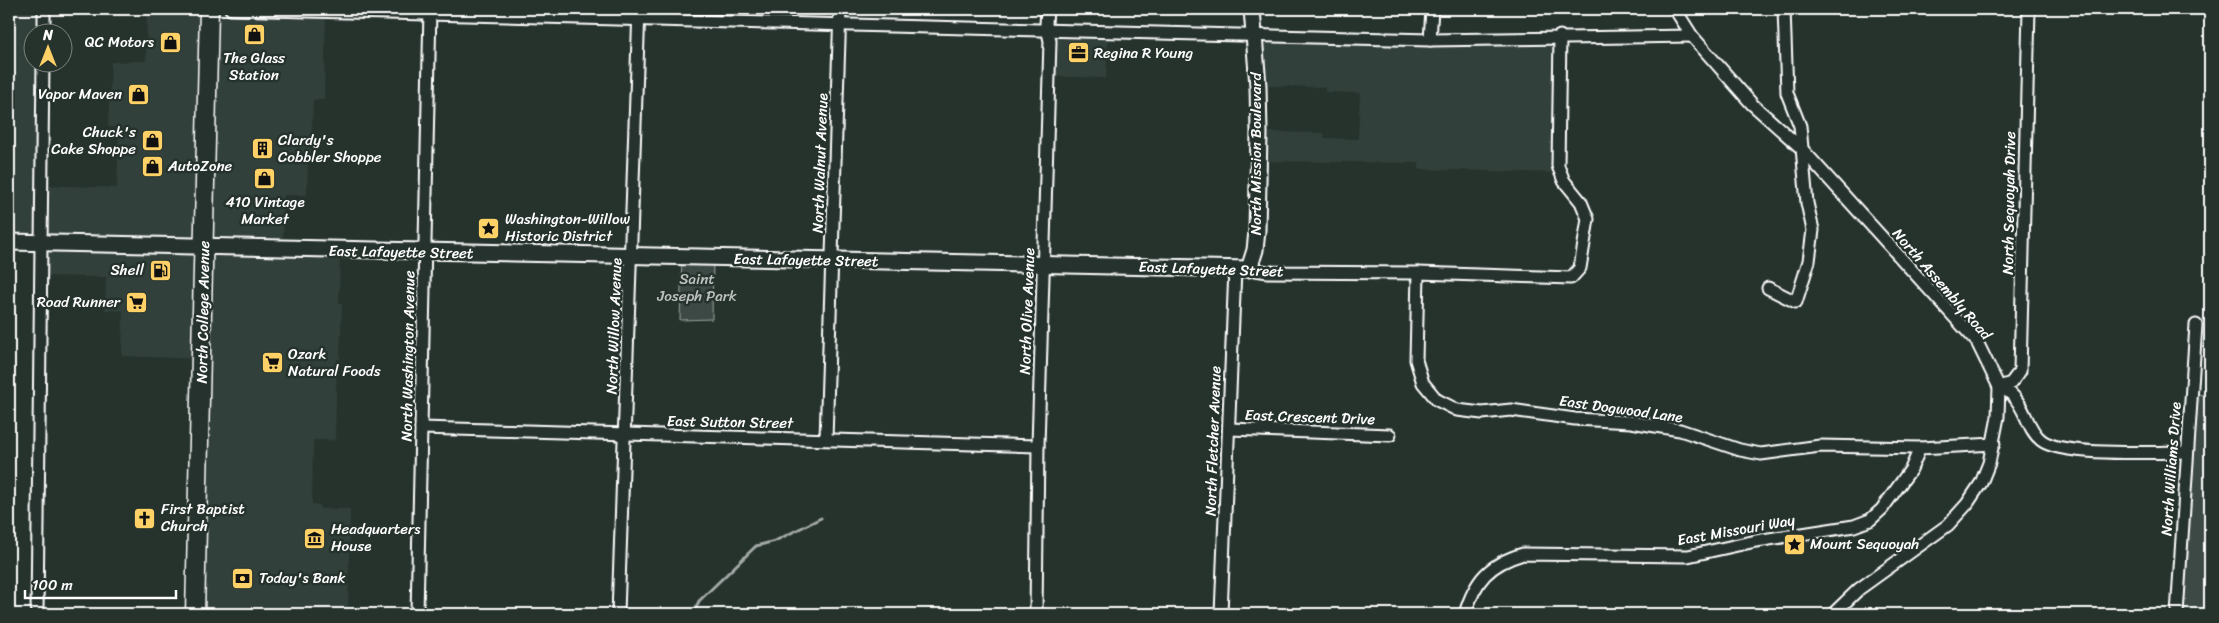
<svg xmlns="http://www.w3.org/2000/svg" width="2219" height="623" font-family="Sriracha,sans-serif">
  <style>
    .built { fill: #333f3a }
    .green { fill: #3e4944; stroke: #9ea4a2 }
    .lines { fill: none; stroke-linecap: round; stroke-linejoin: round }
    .stream { stroke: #a4a9a7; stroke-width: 3 }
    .street-casing { stroke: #fff; stroke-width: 15 }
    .secondary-casing { stroke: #fff; stroke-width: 19 }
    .primary-casing { stroke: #fff; stroke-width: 21 }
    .street { stroke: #26332d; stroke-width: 11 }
    .secondary { stroke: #26332d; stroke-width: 15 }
    .primary { stroke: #26332d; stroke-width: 18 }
    .labels { text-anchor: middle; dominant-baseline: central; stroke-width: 5; stroke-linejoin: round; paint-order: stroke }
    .poi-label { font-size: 15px; fill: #fff; stroke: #26332d; text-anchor: start }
    .street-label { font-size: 15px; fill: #fff; stroke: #26332d }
    .park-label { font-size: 15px; fill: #bbbfbe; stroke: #26332d }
  </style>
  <rect width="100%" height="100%" fill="#26332d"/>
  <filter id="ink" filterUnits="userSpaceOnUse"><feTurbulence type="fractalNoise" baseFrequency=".02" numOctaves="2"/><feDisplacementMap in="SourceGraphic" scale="10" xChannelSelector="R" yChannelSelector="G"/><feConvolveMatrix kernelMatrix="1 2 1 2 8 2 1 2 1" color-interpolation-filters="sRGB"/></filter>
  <g filter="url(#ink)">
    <g class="built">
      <path d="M9 9H44V32H32V62L43 63 41 185 117 188 119 127H108L111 62 146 61 147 9H267L326 11 324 100H313L311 161H308L307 195H284L283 248 340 250 339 304H342L340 359H337L335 440H313L312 504 320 505V509H350L348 614H195L202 359 122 356 123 311 105 310 106 277 40 276V243L9 242Z"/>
      <path d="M1048 31 1108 32 1106 78 1049 76Z"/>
      <path d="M1254 35 1560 36 1559 173 1419 169V163L1258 161 1259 132 1324 133V138L1358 139 1360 93 1325 92V87L1258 86Z"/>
    </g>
    <g class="green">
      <path d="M682 257 713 258 712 319 680 320Z"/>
      <path d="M2191 394 2210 395V614H2177Z"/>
    </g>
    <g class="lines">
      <path class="stream" d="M693 614 699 601 756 546 775 541 821 518"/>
      <defs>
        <g id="street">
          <path d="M231 9 1430 40 1692 36"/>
          <path d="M1675 9 1692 36 1752 104 1801 148 1977 342 1999 387 1998 417 1989 463 1981 483 1967 504 1948 525 1859 589 1833 614"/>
          <path d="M44 32V9"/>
          <path d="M1430 40 1432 9"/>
          <path d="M1249 269 1268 272 1418 273 1571 278 1580 268 1588 219 1581 202 1564 181 1558 166 1560 36"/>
          <path d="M1418 273 1416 360 1423 383 1437 400 1457 410 1482 413 1511 410 1575 419 1631 422 1680 430 1740 450 1761 454 1820 446 1920 448 1994 444"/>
          <path d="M1768 288 1796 302 1809 261 1813 230 1807 203 1800 126 1787 93 1784 9"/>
          <path d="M1999 387 2011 383 2020 371 2029 9"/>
          <path d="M1999 387C2003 389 2009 391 2012 395 2025 406 2027 429 2041 440 2062 457 2156 452 2187 452"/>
          <path d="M421 428 1038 446"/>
          <path d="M1229 429 1390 435"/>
          <path d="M826 439 840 9"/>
          <path d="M37 614 43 62"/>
          <path d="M417 614 430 9"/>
          <path d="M618 614 639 9"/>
          <path d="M1036 614 1038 446 1050 41 1046 24 1047 9"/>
          <path d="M1221 614 1235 269"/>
          <path d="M1465 614C1475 580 1489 564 1523 554L1688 556 1756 541 1854 526 1870 520 1882 509 1911 469 1920 448"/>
          <path d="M2177 614 2196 325"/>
        </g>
        <path id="secondary" d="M9 242 1249 269 1255 250 1257 231 1259 132 1258 86 1252 9"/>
        <path id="primary" d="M195 614 209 9"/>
      </defs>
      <use href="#street" class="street-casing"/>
      <use href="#secondary" class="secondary-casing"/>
      <use href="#primary" class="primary-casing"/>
      <use href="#street" class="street"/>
      <use href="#secondary" class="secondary"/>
      <use href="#primary" class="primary"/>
    </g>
  </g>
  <defs>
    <symbol id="shop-square" viewBox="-11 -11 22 22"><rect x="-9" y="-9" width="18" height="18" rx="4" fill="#ffd166" stroke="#26332d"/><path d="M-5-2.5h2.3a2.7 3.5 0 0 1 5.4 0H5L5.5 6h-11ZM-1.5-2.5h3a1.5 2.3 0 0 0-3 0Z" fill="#111"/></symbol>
    <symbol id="office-square" viewBox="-11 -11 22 22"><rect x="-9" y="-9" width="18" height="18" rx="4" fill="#ffd166" stroke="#26332d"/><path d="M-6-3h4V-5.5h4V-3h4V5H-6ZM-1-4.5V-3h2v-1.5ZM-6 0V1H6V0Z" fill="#111"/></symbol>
    <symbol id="building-square" viewBox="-11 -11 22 22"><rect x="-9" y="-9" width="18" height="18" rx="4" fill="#ffd166" stroke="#26332d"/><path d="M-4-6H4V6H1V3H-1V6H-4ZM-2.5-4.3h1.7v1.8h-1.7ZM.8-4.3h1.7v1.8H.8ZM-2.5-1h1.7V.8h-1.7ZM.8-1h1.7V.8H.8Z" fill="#111"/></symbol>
    <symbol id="sight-square" viewBox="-11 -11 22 22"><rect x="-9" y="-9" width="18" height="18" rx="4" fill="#ffd166" stroke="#26332d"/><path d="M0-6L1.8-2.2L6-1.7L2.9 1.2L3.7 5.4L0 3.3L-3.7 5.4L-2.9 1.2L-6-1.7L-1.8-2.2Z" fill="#111"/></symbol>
    <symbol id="fuel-square" viewBox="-11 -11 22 22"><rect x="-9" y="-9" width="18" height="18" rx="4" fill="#ffd166" stroke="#26332d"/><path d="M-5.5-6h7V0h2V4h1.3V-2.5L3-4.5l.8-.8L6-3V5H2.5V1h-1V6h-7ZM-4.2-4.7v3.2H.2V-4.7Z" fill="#111"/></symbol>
    <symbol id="supermarket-square" viewBox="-11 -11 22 22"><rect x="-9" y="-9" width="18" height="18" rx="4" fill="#ffd166" stroke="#26332d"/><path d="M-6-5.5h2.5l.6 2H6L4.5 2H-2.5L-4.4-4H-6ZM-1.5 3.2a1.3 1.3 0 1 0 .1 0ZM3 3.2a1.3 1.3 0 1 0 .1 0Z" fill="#111"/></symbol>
    <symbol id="church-square" viewBox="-11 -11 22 22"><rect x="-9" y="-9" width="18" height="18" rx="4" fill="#ffd166" stroke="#26332d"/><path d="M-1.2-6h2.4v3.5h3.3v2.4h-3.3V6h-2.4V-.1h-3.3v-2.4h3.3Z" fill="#111"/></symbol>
    <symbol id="museum-square" viewBox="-11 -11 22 22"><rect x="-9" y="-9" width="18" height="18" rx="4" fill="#ffd166" stroke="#26332d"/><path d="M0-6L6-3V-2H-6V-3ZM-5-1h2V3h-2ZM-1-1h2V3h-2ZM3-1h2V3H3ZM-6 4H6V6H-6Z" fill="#111"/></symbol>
    <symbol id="bank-square" viewBox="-11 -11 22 22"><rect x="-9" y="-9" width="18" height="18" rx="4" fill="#ffd166" stroke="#26332d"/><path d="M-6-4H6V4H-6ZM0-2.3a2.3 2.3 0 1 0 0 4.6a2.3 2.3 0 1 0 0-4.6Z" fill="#111"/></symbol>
  </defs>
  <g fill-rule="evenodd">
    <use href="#shop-square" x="242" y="22" width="25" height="25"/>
    <use href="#shop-square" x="158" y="30" width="25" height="25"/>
    <use href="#office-square" x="1066" y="40" width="25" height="25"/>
    <use href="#shop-square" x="126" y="82" width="25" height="25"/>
    <use href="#shop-square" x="140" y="128" width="25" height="25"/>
    <use href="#building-square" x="250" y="136" width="25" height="25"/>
    <use href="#shop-square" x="140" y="154" width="25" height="25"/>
    <use href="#shop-square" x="252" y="166" width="25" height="25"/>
    <use href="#sight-square" x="476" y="216" width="25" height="25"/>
    <use href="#fuel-square" x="148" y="258" width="25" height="25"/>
    <use href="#supermarket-square" x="124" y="290" width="25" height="25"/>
    <use href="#supermarket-square" x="260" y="350" width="25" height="25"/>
    <use href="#church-square" x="132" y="506" width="25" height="25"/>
    <use href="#museum-square" x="302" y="526" width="25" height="25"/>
    <use href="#sight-square" x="1782" y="532" width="25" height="25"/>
    <use href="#bank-square" x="230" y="566" width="25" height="25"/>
  </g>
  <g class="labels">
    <g class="poi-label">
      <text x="154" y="42" text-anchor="end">QC Motors</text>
      <text x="1094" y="53">Regina R Young</text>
      <text x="254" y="58" text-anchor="middle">The Glass<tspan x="254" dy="17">Station</tspan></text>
      <text x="122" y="94" text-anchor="end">Vapor Maven</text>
      <text x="136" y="132" text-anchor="end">Chuck's<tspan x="136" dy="17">Cake Shoppe</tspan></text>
      <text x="278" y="140">Clardy's<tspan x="278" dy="17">Cobbler Shoppe</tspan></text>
      <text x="168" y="166">AutoZone</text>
      <text x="265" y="202" text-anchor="middle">410 Vintage<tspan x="265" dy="17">Market</tspan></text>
      <text x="505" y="219">Washington-Willow<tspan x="505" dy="17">Historic District</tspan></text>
      <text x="144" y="270" text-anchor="end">Shell</text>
      <text x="120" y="302" text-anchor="end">Road Runner</text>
      <text x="288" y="354">Ozark<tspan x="288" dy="17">Natural Foods</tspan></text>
      <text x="161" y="509">First Baptist<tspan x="161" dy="17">Church</tspan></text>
      <text x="331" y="529">Headquarters<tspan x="331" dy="17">House</tspan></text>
      <text x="1810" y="544">Mount Sequoyah</text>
      <text x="259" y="578">Today's Bank</text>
    </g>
    <g class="street-label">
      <text transform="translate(1256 154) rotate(-90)">North Mission Boulevard</text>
      <text transform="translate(820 163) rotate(-88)">North Walnut Avenue</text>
      <text transform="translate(2009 203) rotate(-89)">North Sequoyah Drive</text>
      <text transform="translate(401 252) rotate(1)">East Lafayette Street</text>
      <text transform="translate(806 260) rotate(1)">East Lafayette Street</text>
      <text transform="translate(1211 269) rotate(2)">East Lafayette Street</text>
      <text transform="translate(1942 284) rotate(49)">North Assembly Road</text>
      <text transform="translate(1027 311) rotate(-88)">North Olive Avenue</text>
      <text transform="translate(203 312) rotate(-89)">North College Avenue</text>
      <text transform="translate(614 326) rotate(-88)">North Willow Avenue</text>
      <text transform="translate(408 356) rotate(-89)">North Washington Avenue</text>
      <text transform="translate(1621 409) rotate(8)">East Dogwood Lane</text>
      <text transform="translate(1310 417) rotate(2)">East Crescent Drive</text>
      <text transform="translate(730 422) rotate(1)">East Sutton Street</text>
      <text transform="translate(1213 441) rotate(-88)">North Fletcher Avenue</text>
      <text transform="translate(2171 469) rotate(-86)">North Williams Drive</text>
      <text transform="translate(1736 530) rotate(-10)">East Missouri Way</text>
    </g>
    <g class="park-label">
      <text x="697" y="279">Saint<tspan x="697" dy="17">Joseph Park</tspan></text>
    </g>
  </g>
  <rect width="2219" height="623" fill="none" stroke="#26332d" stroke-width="30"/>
  <rect x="15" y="15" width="2189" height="593" fill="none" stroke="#fff" stroke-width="2" filter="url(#ink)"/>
  <g transform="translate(48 48)"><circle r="24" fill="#26332d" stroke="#7d8581"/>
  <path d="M0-4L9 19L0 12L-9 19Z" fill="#ffd166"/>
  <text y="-8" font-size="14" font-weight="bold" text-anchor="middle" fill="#ffffff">N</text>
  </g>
  <path d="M25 590v8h151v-8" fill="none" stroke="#ffffff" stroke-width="2.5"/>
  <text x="32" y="590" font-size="15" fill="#ffffff" stroke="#26332d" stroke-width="4" paint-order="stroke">100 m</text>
</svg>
